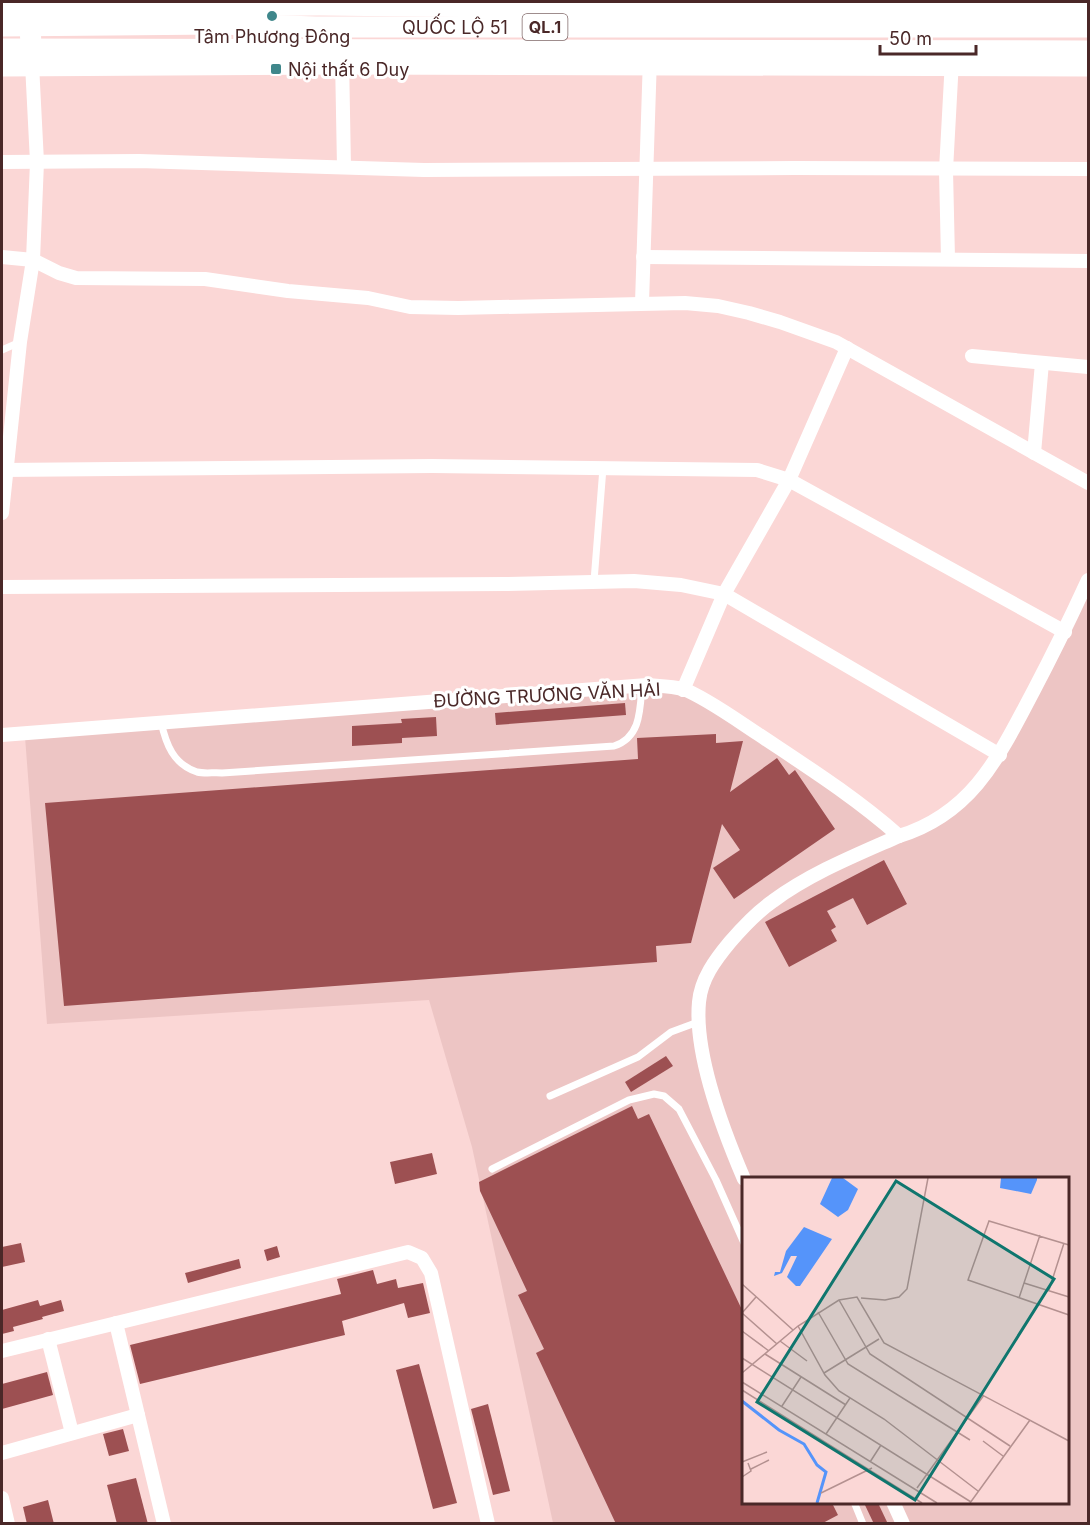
<svg xmlns="http://www.w3.org/2000/svg" width="1090" height="1525" font-family="Inter,sans-serif">
  <style>
    .built { fill: #edc5c4 }
    .building { fill: #9d5052 }
    .lines { fill: none; stroke-linecap: round; stroke-linejoin: round }
    .service { stroke: #fff; stroke-width: 7 }
    .minor { stroke: #fff; stroke-width: 14 }
    .primary { stroke: #fff; stroke-width: 21 }
    .trunk { stroke: #fff; stroke-width: 21 }
    .poi-dot { fill: #3f878b; stroke: #fff; stroke-width: 2 }
    .labels { text-anchor: middle; dominant-baseline: central; stroke-width: 6; stroke-linejoin: round; paint-order: stroke }
    .shield { fill: #fff; stroke: #806868; stroke-width: 1.5 }
    .shield-label { font-size: 16px; font-weight: bold; fill: #4a2828 }
    .street-label { font-size: 18px; fill: #4a2828; stroke: #fff }
    .poi-label { font-size: 18px; fill: #4a2828; stroke: #fff }
    .inset-river { fill: none; stroke: #5594fa; stroke-width: 3 }
    .inset-road { fill: none; stroke: #b49190; stroke-width: 1.5 }
    .view { fill: #0f766e; fill-opacity: 0.15; stroke: #0f766e; stroke-width: 3 }
    .inset-edge { fill: none; stroke: #4a2828; stroke-width: 3 }
  </style>
  <rect width="100%" height="100%" fill="#fbd7d6"/>
  <g class="built">
    <path d="M1088 590V1523H908L898 1503 1068 1502V1178H748L712 1080 703 1021 704 1000 719 961 773 906 793 893 968 802Z"/>
    <path d="M647 690 682 694 722 716 843 796 890 835 767 899 694 1000 729 1154 743 1190 744 1502 888 1503 898 1523H553L472 1147 429 1000 47 1024 25 737Z"/>
  </g>
  <g class="building">
    <path d="M625 703 626 715 496 725 495 713Z"/>
    <path d="M436 717 437 736 402 738V743L352 746V726L402 723 401 719Z"/>
    <path d="M716 734V743L743 741 730 792 777 758 789 775 795 770 835 829 734 899 713 868 740 850 722 824 691 943 656 946 657 962 64 1006 45 803 638 759 637 738Z"/>
    <path d="M884 860 907 904 867 925 853 898 827 911 836 927 831 930 837 941 789 967 765 922Z"/>
    <path d="M666 1056 673 1066 631 1092 625 1082Z"/>
    <path d="M632 1106 638 1119 649 1114 744 1314V1503H832L838 1515 821 1524H616L536 1353 544 1349 518 1295 527 1291 480 1191 479 1182Z"/>
    <path d="M432 1153 437 1174 395 1184 390 1162Z"/>
    <path d="M21 1243 25 1262 2 1267V1247Z"/>
    <path d="M277 1246 280 1257 267 1261 264 1250Z"/>
    <path d="M239 1259 241 1268 188 1283 185 1273Z"/>
    <path d="M373 1270 377 1284 396 1279 398 1288 423 1283 430 1313 408 1318 404 1303 342 1321 345 1335 140 1384 130 1345 341 1294 337 1279Z"/>
    <path d="M38 1300 40 1306 61 1300 64 1311 42 1317 43 1319 13 1327 14 1331 2 1334V1310Z"/>
    <path d="M419 1364 457 1503 433 1509 396 1370Z"/>
    <path d="M47 1372 53 1395 2 1409V1384Z"/>
    <path d="M488 1404 510 1491 493 1495 471 1409Z"/>
    <path d="M123 1429 129 1451 109 1456 103 1434Z"/>
    <path d="M136 1478 148 1524H117L107 1485Z"/>
    <path d="M48 1500 54 1524H27L23 1507Z"/>
    <path d="M864 1503H878L888 1524H874Z"/>
  </g>
  <g class="lines">
    <g class="service">
      <path d="M2 350 20 342"/>
      <path d="M594 581 603 468"/>
      <path d="M161 722C166 744 173 764 197 772 205 774 215 772 222 773L614 746C641 737 640 710 642 685"/>
      <path d="M550 1096 638 1057 671 1032 698 1022"/>
      <path d="M492 1169 629 1100 654 1094 664 1096 679 1109 716 1180 744 1243"/>
      <path d="M854 1502 863 1524"/>
    </g>
    <g class="minor">
      <path d="M342 58 344 167"/>
      <path d="M2 162 139 161 424 170 795 168 1088 169"/>
      <path d="M2 257 33 260 59 273 76 278 205 279 288 291 368 298 410 307 458 308 685 303 718 306 749 313 780 322 836 342 1088 483"/>
      <path d="M643 257 1088 261"/>
      <path d="M948 259 946 170 952 60"/>
      <path d="M642 303 650 57"/>
      <path d="M972 356 1088 367"/>
      <path d="M1034 453 1042 363"/>
      <path d="M2 470 432 466 757 470 789 480 1065 632"/>
      <path d="M2 513 20 342 33 260 37 162 32 64"/>
      <path d="M2 587 505 584 634 581 681 585 724 594 1000 755"/>
      <path d="M683 690 724 594 789 480 847 348"/>
      <path d="M2 735 647 685C658 686 672 686 683 689 705 697 738 721 758 734 806 766 855 797 899 836 974 813 1000 754 1034 690 1053 654 1071 617 1088 580"/>
      <path d="M744 1179C723 1130 694 1055 699 1002 701 979 715 960 730 942 742 928 757 912 773 901 811 873 856 855 899 836"/>
      <path d="M116 1323 164 1524"/>
      <path d="M48 1339 72 1433"/>
      <path d="M2 1351 408 1252 422 1258 431 1273 488 1524"/>
      <path d="M2 1453 138 1415"/>
      <path d="M2 1498 8 1524"/>
      <path d="M893 1502 903 1524"/>
    </g>
    <g class="primary">
      <path d="M2 8 319 5 1088 13"/>
      <path d="M2 66 343 64 1088 66"/>
    </g>
    <g class="trunk">
      <path d="M29 7 32 64"/>
      <path id="s1" d="M2 26 219 24 316 27H1088"/>
      <path d="M2 49 1088 51"/>
    </g>
  </g>
  <g class="poi-dot">
    <circle cx="272" cy="16" r="6"/>
    <rect x="270" y="63" width="12" height="12" rx="3"/>
  </g>
  <g class="labels">
    <rect class="shield" x="522.5" y="14" width="45" height="26" rx="4.5"/>
    <g class="shield-label">
      <text x="545" y="27">QL.1</text>
    </g>
    <g class="street-label">
      <text stroke="none"><textPath href="#s1" startOffset="453">QUỐC LỘ 51</textPath></text>
      <text transform="translate(547 695) rotate(-3)">ĐƯỜNG TRƯƠNG VĂN HẢI</text>
    </g>
    <g class="poi-label">
      <text x="272" y="36">Tâm Phương Đông</text>
      <text x="288" y="69" text-anchor="start">Nội thất 6 Duy</text>
    </g>
  </g>
  <g transform="translate(742 1177)">
    <rect width="327" height="327" fill="#fbd7d6"/>
    <path d="M90 1H101L116 12 106 33 96 40 78 27ZM259 1H295V3L289 17 258 11ZM62 50 90 62 58 109H54L45 100 55 79H49L40 96 32 99 33 95H38L44 74Z" fill="#5594fa"/>
    <path class="inset-river" d="M0 224 37 253 62 267 75 288 84 295 75 326"/>
    <path class="inset-road" d="M327 68 247 44 226 103 327 138M282 106 327 120M0 107 51 153M307 113 322 66M119 121 143 123 157 120 165 112 186 1M277 121 298 58M97 123 128 177 268 269M76 135 106 187 228 263M0 136 35 167M0 136 14 120M56 149 83 198 97 214 142 242 236 314M0 154 27 174M38 164 65 184M23 177 104 228M0 181 229 325M0 196 56 149 97 123 115 120 142 166 327 264M82 196 137 162M0 205 195 326M0 213 180 326M40 229 59 200M84 257 108 221M241 264 261 279M0 285 25 275M128 285 139 268M9 292 27 283M0 300 9 294 6 286M175 311 242 218M79 316 130 291M228 326 288 243"/>
    <path class="view" d="M154 4 312 102 173 323 15 225Z"/>
    <rect width="327" height="327" class="inset-edge"/>
  </g>
  <rect width="1090" height="1525" fill="none" stroke="#4a2828" stroke-width="6"/>
  <path d="M880 45v9h96v-9" fill="none" stroke="#4a2828" stroke-width="3"/>
  <text x="889" y="45" font-size="18" fill="#4a2828" stroke="#ffffff" stroke-width="4.5" paint-order="stroke">50 m</text>
</svg>
